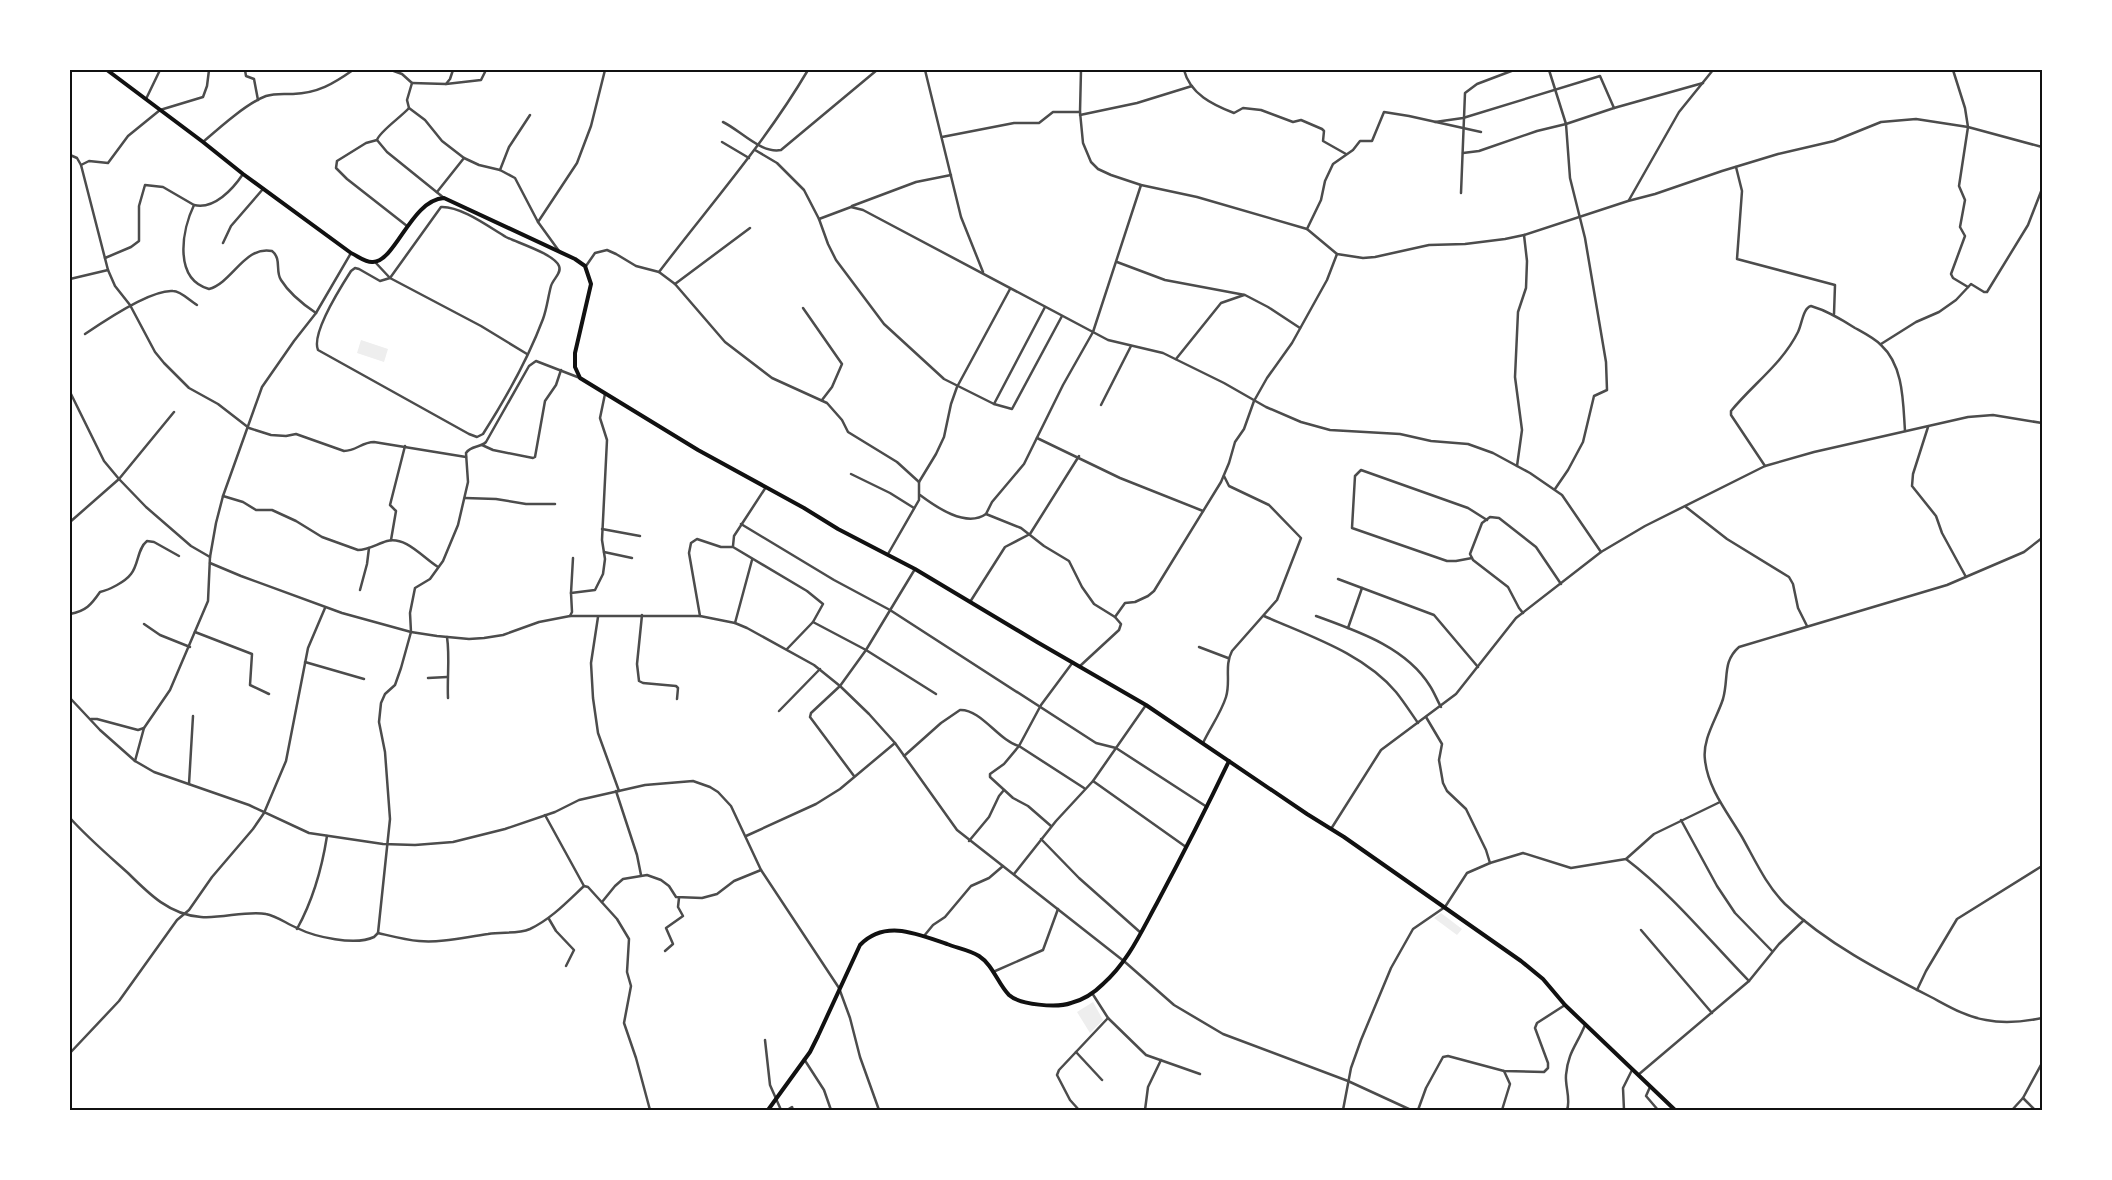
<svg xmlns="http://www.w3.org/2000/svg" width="2112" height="1180" font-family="Manrope,sans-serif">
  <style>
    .green { fill: #eee }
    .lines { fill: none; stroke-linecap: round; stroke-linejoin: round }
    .minor { stroke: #4c4c4c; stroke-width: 2.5 }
    .secondary { stroke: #111; stroke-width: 4 }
    .neatline { fill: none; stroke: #111; stroke-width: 2 }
  </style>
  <rect width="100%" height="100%" fill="#fff"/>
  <g class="green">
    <path d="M361 340 388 349 384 362 357 353Z"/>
    <path d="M1441 913 1462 929 1457 935 1434 918Z"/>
    <path d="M1093 1002 1103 1020 1090 1033 1077 1012Z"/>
  </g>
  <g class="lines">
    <g class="minor">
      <path d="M245 70 246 76 254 79 258 100"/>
      <path d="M391 70 402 74 412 83 407 100 409 108 425 120 442 141 464 158 479 165 500 170 515 178 538 222 559 251"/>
      <path d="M925 70 961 217 983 272"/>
      <path d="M1081 70 1080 112 1083 143 1091 162 1098 169 1111 175 1141 185 1197 197 1307 229 1337 254 1363 258 1375 257 1429 245 1465 244 1505 239 1524 235 1628 201 1655 194 1722 171 1778 154 1834 141 1881 122 1916 119 1968 127 2042 147"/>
      <path d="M1184 70C1190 94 1213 105 1234 113L1243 108 1261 110 1293 122 1301 120 1322 129 1324 131 1323 141 1346 154"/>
      <path d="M1549 70 1566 124 1570 178 1585 238 1606 362 1607 390 1594 396 1583 442 1568 470 1555 489"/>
      <path d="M1953 70 1965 108 1968 127 1959 186 1965 200 1960 227 1965 236 1951 274 1953 278 1968 287"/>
      <path d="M412 83 446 84 450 79 453 70"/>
      <path d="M446 84 481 80 485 72"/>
      <path d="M146 99 160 70"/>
      <path d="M1080 115 1137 103 1192 86"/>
      <path d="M723 122C740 130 761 154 781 150L877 70"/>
      <path d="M1435 122 1463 118 1600 76 1614 108 1703 83"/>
      <path d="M942 137 1014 123H1039L1053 112H1080"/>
      <path d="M377 140 387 152 444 198"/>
      <path d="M203 142C219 128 247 103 266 96 275 93 283 94 293 94 318 93 333 84 353 70"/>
      <path d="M722 142 749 158"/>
      <path d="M755 150 777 163 804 190 819 219 828 244 836 260 884 324 944 379 994 404 1012 409 1062 316"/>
      <path d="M1463 153 1479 151 1537 131 1566 124 1614 108"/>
      <path d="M70 155 77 158 81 165 108 270 115 286 130 305 155 352 164 363 189 388 218 404 249 428 271 435 286 436 296 434 344 451C356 451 362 442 374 442L466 457"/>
      <path d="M81 165 89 161 108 163 128 136 160 110 203 97 207 86 209 70"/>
      <path d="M1736 167 1742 191 1737 259 1835 285 1834 314"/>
      <path d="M500 170 509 147 530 115"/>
      <path d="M243 174C233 189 214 210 194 205 182 230 173 279 209 289 232 283 245 245 272 251 282 259 275 271 281 280 289 293 304 305 316 313"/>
      <path d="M437 192 464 158"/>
      <path d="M1461 193 1465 93 1477 84 1514 70"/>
      <path d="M1629 200 1679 112 1713 70"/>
      <path d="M852 206 916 182 951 175"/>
      <path d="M441 207C461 206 489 227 506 237 518 243 554 254 559 266 562 273 553 279 551 286 548 297 547 308 543 319 528 359 506 398 483 434L477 437 469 434 318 350C311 334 342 285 351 271L355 268 359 269 380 281 390 278Z"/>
      <path d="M819 219 851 207 863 210 1108 340 1163 353 1224 383 1266 407 1301 422 1330 430 1400 434 1431 441 1468 444 1493 453 1530 473 1562 495 1601 552"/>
      <path d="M538 222 577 163 591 126 605 70"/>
      <path d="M407 226 347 179 336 168 337 161 366 143 377 140C379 132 401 117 409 108"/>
      <path d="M1307 229 1321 200 1325 181 1333 164 1353 150 1360 141H1372L1384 112 1409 116 1481 132"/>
      <path d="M223 243 231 226 263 189"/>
      <path d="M105 258 131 247 139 241V206L145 185 163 187 194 205"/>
      <path d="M375 262 390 278 481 326 527 354"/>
      <path d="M1117 262 1165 280 1245 295 1268 307 1300 328"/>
      <path d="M586 266 595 253 607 250 616 254 636 266 659 272 675 284 725 342 772 378 827 403 842 420 848 432 897 462 919 482"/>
      <path d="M659 272C710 205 765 143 808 70"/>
      <path d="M70 279 108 270"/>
      <path d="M675 284 750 228"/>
      <path d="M803 308 842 364 832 387 822 400"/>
      <path d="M85 334C104 321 151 289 173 291 181 291 190 301 197 305"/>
      <path d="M1881 344 1916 322 1939 312 1956 300 1971 284 1984 292H1987L2028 225 2042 189"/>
      <path d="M1176 359 1221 303 1244 295"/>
      <path d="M70 392 104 461 119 479 146 507 191 546 210 557"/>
      <path d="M994 404 1045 307"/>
      <path d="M1101 405 1131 346"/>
      <path d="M1928 427 1913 474 1912 486 1936 516 1942 533 1966 577"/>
      <path d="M1037 438 1120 478 1203 511"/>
      <path d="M482 445 493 450 533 458 535 457 545 401 556 385 561 370"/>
      <path d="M1517 466 1522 430 1515 377 1518 312 1526 288 1527 261 1524 235"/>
      <path d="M1765 466 1731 415V411C1753 384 1782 364 1798 332 1802 324 1803 308 1811 306 1828 311 1841 319 1855 328 1864 333 1874 338 1881 345 1904 366 1903 403 1905 431"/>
      <path d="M851 474 890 493 914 508"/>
      <path d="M920 495C936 507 966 528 986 514L1021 528 1044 546 1069 561 1082 587 1094 604 1115 617"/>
      <path d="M223 496 243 502 256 510H272L296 521 322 537 358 550C368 550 377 544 387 541 406 536 423 558 438 567"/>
      <path d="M465 498 496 499 526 504H555"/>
      <path d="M1686 507 1727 539 1789 577 1793 584 1798 608 1807 626"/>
      <path d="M986 514 992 502 1024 464 1063 385 1093 332 1141 185"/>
      <path d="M70 522 119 479 174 412"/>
      <path d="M741 524 834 580 890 610 1096 743 1116 748 1207 807"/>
      <path d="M602 529 640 536"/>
      <path d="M2042 538 2024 552 1947 585 1739 647C1722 662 1729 678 1723 699 1717 718 1702 739 1705 760 1708 789 1728 813 1742 837 1755 860 1766 885 1785 904 1826 943 1880 971 1931 997 1948 1006 1966 1017 1986 1020 2005 1024 2023 1022 2042 1018"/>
      <path d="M391 540 396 511 390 505 405 446"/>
      <path d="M733 546 734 536 766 487"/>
      <path d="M604 552 632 558"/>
      <path d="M888 554 919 500V482L936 454 944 437 951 404 957 387 1010 289"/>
      <path d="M1472 558 1456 561H1447L1352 528 1355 476 1361 470 1468 508 1487 520"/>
      <path d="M210 563 241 576 342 613 411 632 437 636 469 639 484 638 503 635 539 622 570 616H700L735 623 747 628 814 665 840 686 869 714 895 743 957 830 1125 962 1174 1005 1223 1034 1348 1081 1411 1110"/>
      <path d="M1338 579 1434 615 1478 667"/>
      <path d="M360 590 367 564 369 548"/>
      <path d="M571 593 573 558"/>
      <path d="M970 602 1005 547 1030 534 1079 456"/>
      <path d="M1523 613 1519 608 1508 587 1473 560 1470 554 1482 523 1490 517 1499 518 1536 547 1561 584"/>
      <path d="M70 614C86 611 91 605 100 592 109 590 125 582 131 574 139 564 137 549 147 541L154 542 179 556"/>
      <path d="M642 615 637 664 639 681 643 683 676 686 678 688 677 699"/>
      <path d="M570 616 572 612 571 593 595 590 603 574 605 559 602 540 607 440 600 418 605 394"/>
      <path d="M700 616 689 553 691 543 697 539 721 547H733L807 591 823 604 813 622"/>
      <path d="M1264 616C1309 636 1363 653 1396 692 1404 702 1411 713 1418 723"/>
      <path d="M1316 616C1357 631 1406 647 1430 686 1434 692 1437 700 1441 707"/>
      <path d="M598 617 591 663 593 698 598 733 619 791"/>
      <path d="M735 623 752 560"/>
      <path d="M144 624 160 635 190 647"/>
      <path d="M1348 628 1362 588"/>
      <path d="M195 632 252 654 250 685 269 694"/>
      <path d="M447 637C450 657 447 677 448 698"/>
      <path d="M1199 647 1228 658"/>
      <path d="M787 649 813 622 866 650 936 694"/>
      <path d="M305 662 364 679"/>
      <path d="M1073 662 1041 705 1019 746 1084 788"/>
      <path d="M1080 666 1119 630 1121 624 1115 617 1125 603 1135 602 1148 596 1154 591 1221 482 1229 463 1235 442 1244 429 1254 401 1267 378 1292 343 1327 280 1337 254"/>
      <path d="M428 678 447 677"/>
      <path d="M70 698 100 730 135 761 154 772 249 805 309 833 383 844 415 845 453 842 505 829 555 812 579 800 645 785 693 781 710 787 718 792 731 806 761 870 839 988 850 1018 860 1057 879 1110"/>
      <path d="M779 711 820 669"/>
      <path d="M1426 717 1442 744 1439 760 1443 783 1447 791 1466 809 1486 850 1490 863"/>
      <path d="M91 719H97L138 730 144 728"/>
      <path d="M1203 743C1210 728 1221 713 1226 697 1231 681 1224 666 1232 651L1277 600 1301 538 1269 505 1229 486 1224 476"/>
      <path d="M904 756 941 723 960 710C981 709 999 741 1019 746L1004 764 990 774V777L1013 798 1028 806 1051 826"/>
      <path d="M135 761 144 728 170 690 208 601 210 557 216 523 223 496 262 387 294 341 316 313 351 253"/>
      <path d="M854 776 810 717 811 713 840 686 866 650 915 569"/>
      <path d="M1093 781 1186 847"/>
      <path d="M189 784 193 716"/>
      <path d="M616 791 637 855 641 875"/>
      <path d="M545 815 584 886 588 887 617 919 629 939 627 972 631 986 624 1023 636 1058 650 1110"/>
      <path d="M70 818C88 838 108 855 128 873 149 894 170 915 201 917 221 919 248 910 266 914 277 916 287 924 297 928 315 937 355 946 374 937L378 933 390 819 385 752 379 722 381 703 385 694 395 685 401 668 411 632 410 613 415 588 430 579 443 561 458 525 468 482 466 453C471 445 480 448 486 442L529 366 536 361 580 378"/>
      <path d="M1681 820 1717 886 1735 913 1772 951"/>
      <path d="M1331 829 1381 750 1456 694 1516 618 1601 552 1645 526 1765 466 1814 452 1968 417 1993 415 2042 423"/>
      <path d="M746 836 816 804 840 789 895 743"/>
      <path d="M1041 839 1079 878 1141 933"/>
      <path d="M969 841 989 817 999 796 1004 790"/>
      <path d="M1626 859C1672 894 1709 940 1749 981"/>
      <path d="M1014 874 1056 821 1093 781 1146 705"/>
      <path d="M602 902 615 886 623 879 647 875 661 880 669 886 676 897 702 898 717 894 734 881 761 870"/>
      <path d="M549 919 556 931 574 950 566 966"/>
      <path d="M297 929C313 900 322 868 327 836"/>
      <path d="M1641 930 1712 1013"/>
      <path d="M378 933C391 936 406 940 419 941 442 943 465 937 488 934 502 931 516 935 530 929 551 919 567 902 584 886"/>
      <path d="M924 936 933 925 945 917 971 886 989 878 1003 866"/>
      <path d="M665 951 673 944 666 928 683 916 678 907 679 898"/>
      <path d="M993 972 1043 950 1058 909"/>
      <path d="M1917 990 1926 971 1957 919 2042 866"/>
      <path d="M1108 1018 1146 1055 1200 1074"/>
      <path d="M765 1040 770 1085 781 1110"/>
      <path d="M1076 1052 1102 1080"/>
      <path d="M70 1053 119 1001 177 920 189 910 212 877 253 829 264 813 286 761 308 648 325 608"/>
      <path d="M804 1059 824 1090 831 1110"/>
      <path d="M1638 1075 1749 981 1779 944 1804 920"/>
      <path d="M1650 1087 1646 1096 1658 1110"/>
      <path d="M2023 1098 2035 1110"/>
      <path d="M787 1110 792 1107 793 1110"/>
      <path d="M1079 1110 1070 1100 1057 1075 1059 1070 1108 1018 1092 993"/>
      <path d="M1145 1110 1148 1087 1161 1060"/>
      <path d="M1343 1110 1351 1068 1361 1040 1391 968 1413 929 1445 907 1467 873 1490 863 1523 853 1571 868 1626 859 1654 834 1720 802"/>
      <path d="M1418 1110 1426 1088 1443 1057 1448 1056 1504 1071 1544 1072 1548 1068V1063L1535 1028 1537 1023 1565 1005"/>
      <path d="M1502 1110 1510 1084 1504 1071"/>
      <path d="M1567 1110C1571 1099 1565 1087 1566 1075 1568 1052 1577 1045 1585 1025"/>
      <path d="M1624 1110 1623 1088 1632 1070"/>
      <path d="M2012 1110 2023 1098 2042 1063"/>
    </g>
    <g class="secondary">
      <path d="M107 70 203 142 243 174 351 253C358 256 366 263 373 262 396 261 411 200 444 198L575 259 585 266 591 284 575 353V367L580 378 698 450 804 508 838 529 915 569 1037 642 1146 705 1307 814 1344 837 1521 961 1543 979 1565 1005 1675 1110"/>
      <path d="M768 1110 810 1052 818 1036 860 945C885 919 918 934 947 944 957 948 970 950 979 956 993 965 998 984 1009 995 1020 1005 1057 1008 1071 1003 1083 1000 1094 993 1103 984 1128 962 1141 932 1157 903 1182 856 1206 809 1229 761"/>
    </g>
  </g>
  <rect width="2112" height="1180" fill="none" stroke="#ffffff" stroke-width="142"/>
  <rect x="71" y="71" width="1970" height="1038" class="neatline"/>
</svg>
